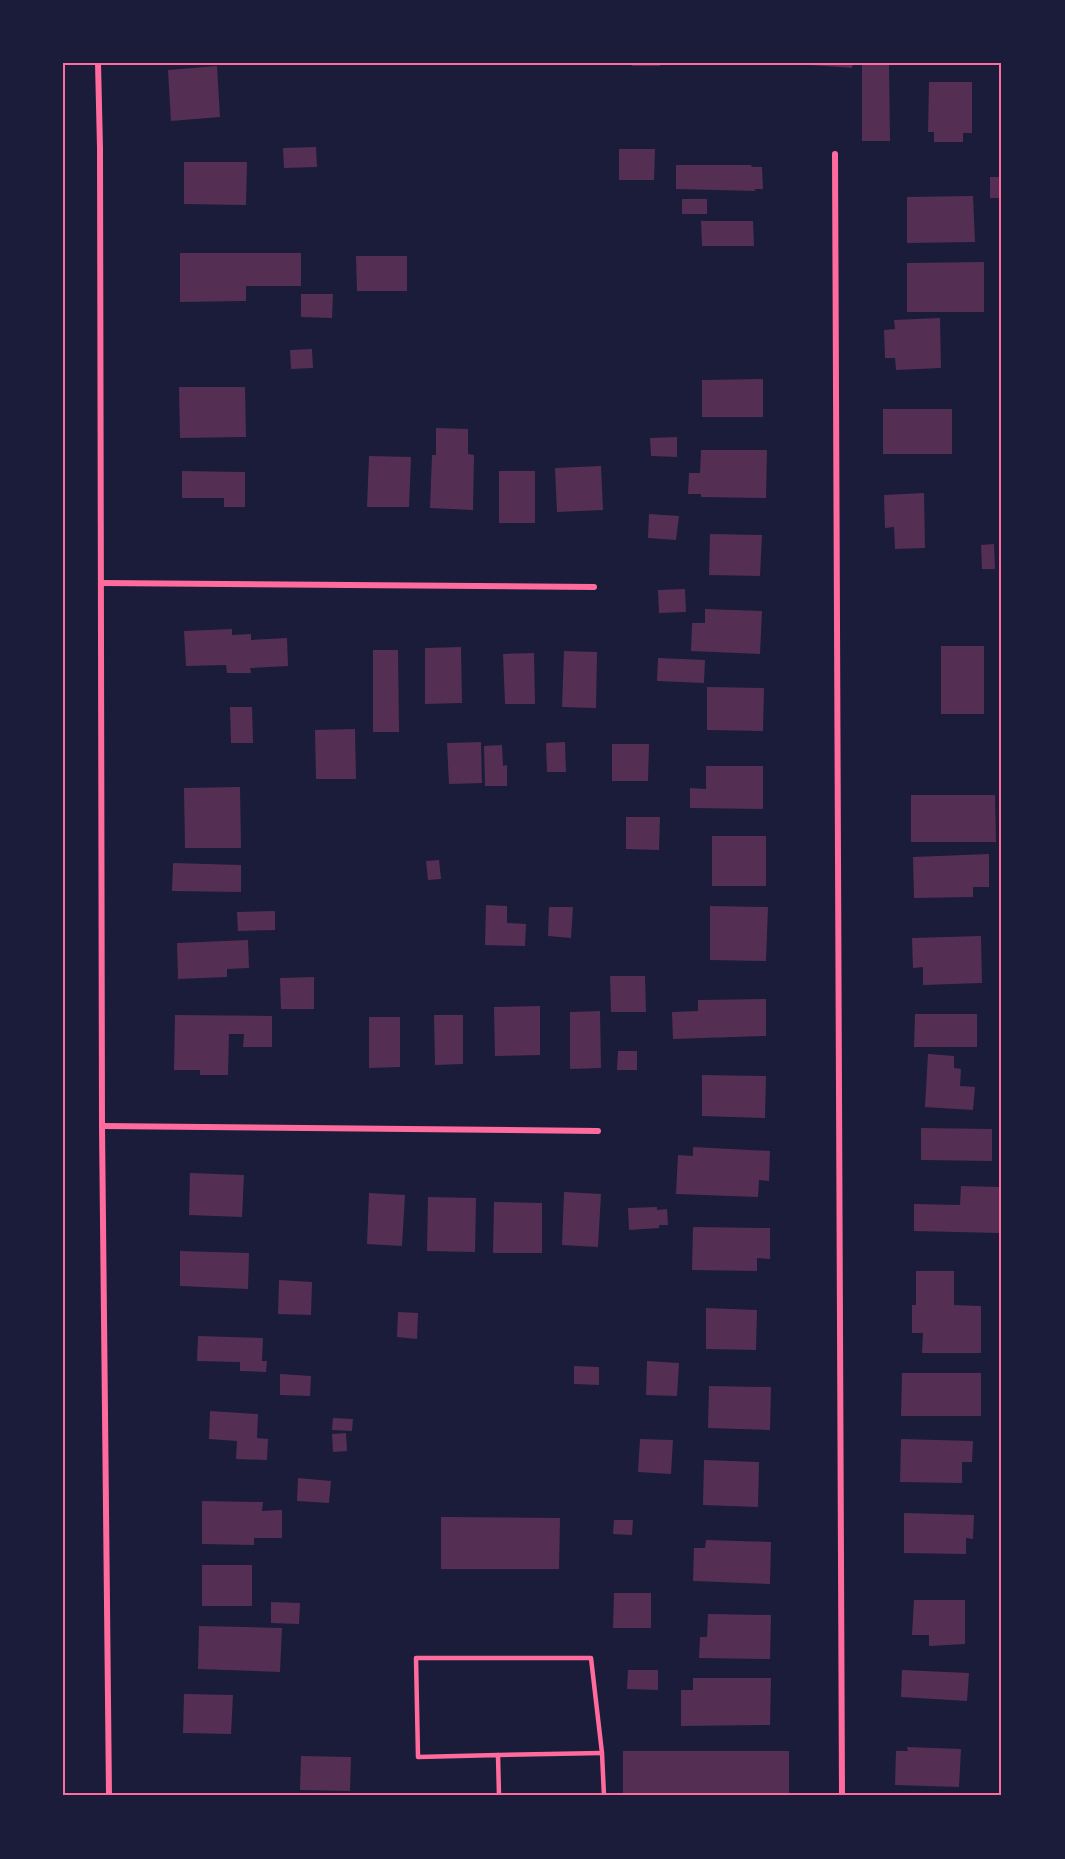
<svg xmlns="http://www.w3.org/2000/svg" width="1065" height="1859" font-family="Mulish,sans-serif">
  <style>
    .building { fill: #542f53 }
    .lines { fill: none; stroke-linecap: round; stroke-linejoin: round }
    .service { stroke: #ff6b9d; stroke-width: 4.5 }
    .minor { stroke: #ff6b9d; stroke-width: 6 }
    .neatline { fill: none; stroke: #ff6b9d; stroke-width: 2 }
  </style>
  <rect width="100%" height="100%" fill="#1b1b3a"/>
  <g class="building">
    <rect x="632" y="63" width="28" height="3"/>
    <path d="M812 63H853L852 68 811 65Z"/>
    <path d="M862 63H889L890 141H862Z"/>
    <path d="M217 66 220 117 171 121 168 70Z"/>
    <path d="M929 82H972V133H963V142H934V132H928Z"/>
    <path d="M316 147 317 167 284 168 283 148Z"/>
    <path d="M619 149H655L654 180H619Z"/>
    <path d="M184 162H247L246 205 184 204Z"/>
    <path d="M676 165H751L752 167H762L763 189H754L756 191 676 189Z"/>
    <rect x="990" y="177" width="12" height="21"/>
    <path d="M973 196 975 242 907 243V197Z"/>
    <rect x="682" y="199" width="25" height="15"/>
    <path d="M701 221H753L754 246H702Z"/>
    <path d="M180 253H301V286H246V301L180 302Z"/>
    <path d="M356 256H407V291H357Z"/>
    <path d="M984 262V312H907V263Z"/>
    <path d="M301 294H333L332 318 301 317Z"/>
    <path d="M940 318 941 368 896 370 895 358H885L884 330 895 329 894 320Z"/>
    <path d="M312 349 313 368 291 369 290 350Z"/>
    <path d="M763 379V417H702V380Z"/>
    <path d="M179 387H245L246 437 180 438Z"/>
    <rect x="883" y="409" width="69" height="45"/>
    <path d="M436 428 468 429V454L474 455 473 510 430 508 432 455H436Z"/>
    <path d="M677 437V457L651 456 650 438Z"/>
    <path d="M701 450H767L766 498 701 497V494H688L689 473H700Z"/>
    <path d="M369 456 411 457 409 507H367Z"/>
    <path d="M601 466 603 510 557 512 555 468Z"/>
    <path d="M182 471 245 472V507H224V498H182Z"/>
    <rect x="499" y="471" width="36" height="52"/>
    <path d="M924 493 925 548 895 549 894 527 885 528 884 495Z"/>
    <path d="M649 514 679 516 676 540 648 538Z"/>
    <path d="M710 534 762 535 760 576 709 575Z"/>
    <path d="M994 544 995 569H982L981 545Z"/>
    <path d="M685 589 686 612 659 613 658 590Z"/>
    <path d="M705 609 762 611 760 654 691 651 692 623H705Z"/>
    <path d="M232 629V635L251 634V640L287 638 288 666 250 668 251 673H227L226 665 186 666 184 631Z"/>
    <rect x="941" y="646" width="43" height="68"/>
    <path d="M461 647 462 703 425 704V648Z"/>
    <path d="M373 650H398L399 732H373Z"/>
    <path d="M564 651 597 652 596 708 562 707Z"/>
    <path d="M534 653 535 704H505L503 654Z"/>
    <path d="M658 658 705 660 704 683 657 681Z"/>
    <path d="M707 687 764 688 763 731 707 730Z"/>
    <path d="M230 707H252L253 743H231Z"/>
    <path d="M355 729 356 779H316L315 730Z"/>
    <path d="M481 742 482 783 449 784 447 743Z"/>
    <path d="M565 742 566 772H547L546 743Z"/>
    <path d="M612 744H649L648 781H612Z"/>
    <path d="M502 745 503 766 507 765V786H485L484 746Z"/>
    <path d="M706 766H763V809L690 808V788L706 789Z"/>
    <path d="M240 787 241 848H185L184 788Z"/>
    <path d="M911 795H995L996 842H911Z"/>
    <path d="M626 817H660L659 850 626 849Z"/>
    <rect x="712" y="836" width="54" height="50"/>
    <path d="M989 854V887H973V897L914 898 913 857Z"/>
    <path d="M439 860 441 879 428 880 426 861Z"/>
    <path d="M173 863 241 865V892L172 891Z"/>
    <path d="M486 905 507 906V923L526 924 525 946 485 945Z"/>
    <path d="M710 906 768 907 766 961 710 960Z"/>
    <path d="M549 907H573L571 938 548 936Z"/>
    <path d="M275 911V930L238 931 237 912Z"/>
    <path d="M981 936 982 983 923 985V967L913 968 912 938Z"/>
    <path d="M248 940 249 968 227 969V977L178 979 177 943Z"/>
    <path d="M610 976H645L646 1012H611Z"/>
    <path d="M314 977V1009H281L280 978Z"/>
    <path d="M766 999V1036L673 1039 672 1012 698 1011V1000Z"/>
    <path d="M540 1006V1055L495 1056 494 1007Z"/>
    <path d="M600 1011 601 1068 570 1069V1012Z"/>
    <path d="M915 1014H977V1047H914Z"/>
    <path d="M175 1015 272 1016V1047H243L244 1034H229L228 1075H200V1070H174Z"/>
    <path d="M434 1015H463V1064L435 1065Z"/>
    <path d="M369 1017H400V1067L369 1068Z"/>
    <path d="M618 1051H637V1070H617Z"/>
    <path d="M928 1054 954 1056V1068L961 1069 960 1086 975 1087 973 1110 925 1107Z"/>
    <path d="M702 1075 766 1076 765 1118 702 1116Z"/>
    <path d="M921 1128 992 1129V1161L921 1160Z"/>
    <path d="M693 1147 770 1151 769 1181 759 1180 758 1197 676 1194 678 1155 693 1156Z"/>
    <path d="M190 1173 244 1175 242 1217 189 1215Z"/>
    <path d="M961 1186 1000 1187 999 1233 914 1231V1204L960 1205Z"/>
    <path d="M564 1192 601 1194 598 1247 562 1245Z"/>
    <path d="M369 1193 405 1195 402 1246 367 1244Z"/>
    <path d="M428 1197 476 1198 475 1252 427 1251Z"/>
    <path d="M494 1202 542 1203V1253H493Z"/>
    <path d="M657 1207V1210L667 1209 668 1225H659V1228L629 1230 628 1208Z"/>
    <path d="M693 1227 770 1228V1259L757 1258V1271L692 1270Z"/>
    <path d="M180 1251 249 1253 248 1289 180 1286Z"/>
    <path d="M916 1271H954V1305L981 1306V1353H922L923 1333H912V1305H916Z"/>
    <path d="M279 1280 312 1282 311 1315 278 1314Z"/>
    <path d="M706 1308 757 1310 756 1350 706 1349Z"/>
    <path d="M398 1312 418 1313 417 1339 397 1337Z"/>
    <path d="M198 1336 263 1338 262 1361H267L266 1372 240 1371V1362L197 1361Z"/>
    <path d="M647 1361 679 1363 677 1396 646 1395Z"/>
    <path d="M574 1366 599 1367V1385L574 1384Z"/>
    <path d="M902 1373H981V1416H901Z"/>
    <path d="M280 1374 311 1376 310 1396 280 1395Z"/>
    <path d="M709 1386 771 1387 770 1430 708 1428Z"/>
    <path d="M210 1411 258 1414 257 1438 268 1439 267 1460 236 1459 237 1441 209 1439Z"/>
    <path d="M333 1418 353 1419 352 1431 332 1430Z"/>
    <path d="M346 1433 347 1451 333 1452 332 1434Z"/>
    <path d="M640 1439 673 1440 671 1474 638 1472Z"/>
    <path d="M901 1439 973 1441 972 1462H962V1483L900 1482Z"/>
    <path d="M704 1460 759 1462 758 1507 703 1505Z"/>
    <path d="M298 1478 331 1481 329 1503 297 1501Z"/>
    <path d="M202 1501 263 1502 262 1511 282 1510V1538H254V1545L202 1544Z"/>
    <path d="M904 1513 974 1515 973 1539 966 1538V1554L904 1553Z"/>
    <path d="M441 1517 560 1518 559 1569H441Z"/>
    <path d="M614 1520H633L632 1535 613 1534Z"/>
    <path d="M706 1540 771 1542 770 1584 693 1581 694 1548H705Z"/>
    <rect x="202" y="1565" width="50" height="41"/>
    <path d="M614 1593H651V1628H613Z"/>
    <path d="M914 1600H965V1644L929 1646V1635H912Z"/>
    <path d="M271 1602 300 1603 299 1624 271 1623Z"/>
    <path d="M708 1614 771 1615 770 1659 699 1658 700 1637H707Z"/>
    <path d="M199 1626 282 1628 280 1672 198 1669Z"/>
    <path d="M628 1670H658V1690L627 1689Z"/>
    <path d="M902 1670 969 1673 967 1701 901 1697Z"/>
    <path d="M693 1678H771L770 1725 681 1726V1690H693Z"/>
    <path d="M184 1694 233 1695 231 1734 183 1733Z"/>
    <path d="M907 1747 961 1749 959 1787 895 1785 896 1751H908Z"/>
    <rect x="623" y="1751" width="166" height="45"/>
    <path d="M301 1756 351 1757 350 1791 300 1790Z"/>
  </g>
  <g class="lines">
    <g class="service">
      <path d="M498 1755 602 1753"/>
      <path d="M499 1796 498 1755 418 1757 416 1658H591L602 1753 604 1796"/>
    </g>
    <g class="minor">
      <path d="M98 63 100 148 102 1126 109 1796"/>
      <path d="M835 154 842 1796"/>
      <path d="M101 583 594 587"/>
      <path d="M102 1126 598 1131"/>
    </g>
  </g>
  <rect width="1065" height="1859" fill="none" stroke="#1b1b3a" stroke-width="129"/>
  <rect x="64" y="64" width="936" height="1730" class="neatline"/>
</svg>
